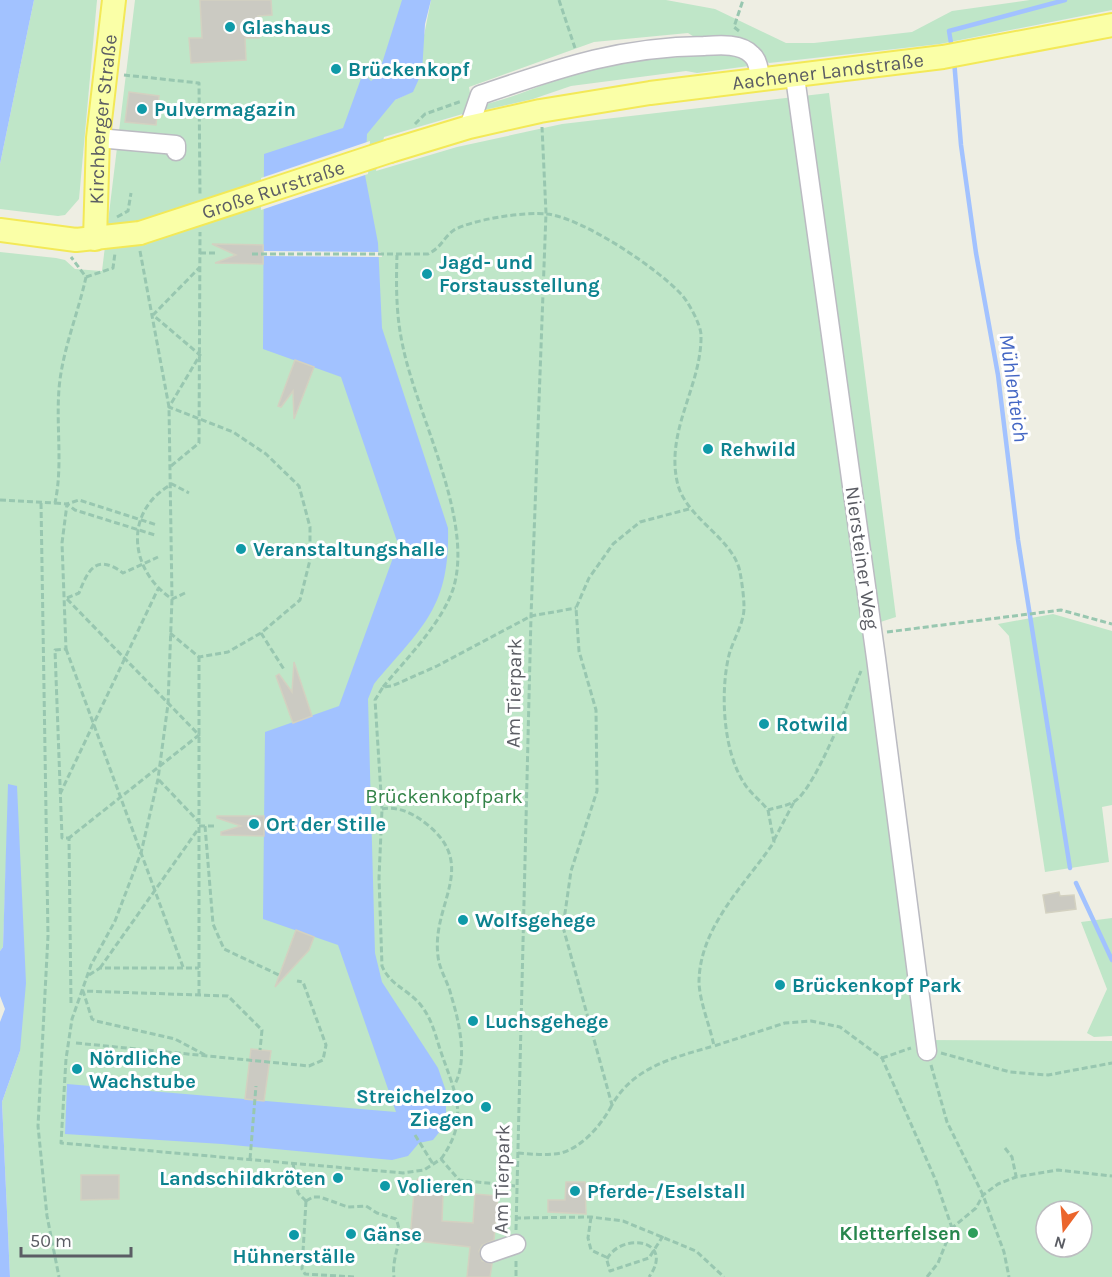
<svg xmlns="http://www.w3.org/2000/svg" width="1112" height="1277" font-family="Karla,sans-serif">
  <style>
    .green { fill: #bfe6c8; fill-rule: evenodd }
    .water { fill: #a2c2ff }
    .pier { fill: #eeeee3 }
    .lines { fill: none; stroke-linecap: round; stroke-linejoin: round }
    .stream { stroke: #a2c2ff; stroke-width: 4.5 }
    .building { fill: #cbcac2; stroke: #d3d1c1; stroke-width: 1.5 }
    .minor-casing { stroke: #bbbbc2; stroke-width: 21 }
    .major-casing { stroke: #f3e957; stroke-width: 26 }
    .path { stroke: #98c7b0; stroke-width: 3; stroke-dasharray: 6 3; stroke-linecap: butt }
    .minor { stroke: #fff; stroke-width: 18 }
    .major { stroke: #faffa7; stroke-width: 22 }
    .major-bridge-casing { stroke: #f3e957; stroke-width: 26; stroke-linecap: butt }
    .major-bridge { stroke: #faffa7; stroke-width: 22 }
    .culture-dot { fill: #0f9aa8; stroke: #fff; stroke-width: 2 }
    .leisure-dot { fill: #2e9e5b; stroke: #fff; stroke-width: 2 }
    .labels { text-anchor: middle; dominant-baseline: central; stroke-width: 6; stroke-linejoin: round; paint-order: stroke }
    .culture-label { font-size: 20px; font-weight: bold; fill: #0d838f; stroke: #fff; text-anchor: start }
    .street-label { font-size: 20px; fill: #5b5d64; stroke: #fff }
    .park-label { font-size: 20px; fill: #338348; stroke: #fff }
    .leisure-label { font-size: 20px; font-weight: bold; fill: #27864d; stroke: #fff; text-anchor: end }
    .water-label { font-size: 21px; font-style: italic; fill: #4366c4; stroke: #fff }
  </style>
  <rect width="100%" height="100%" fill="#eeeee3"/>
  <g class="green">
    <path d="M34 0H97L79 199 65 215 58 216 0 209V164Z"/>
    <path d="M135 0H412L395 100 413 91 431 0H666L715 9 786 43H814L912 32 952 11 1030 0H1112V10L940 44 769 63C743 41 715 52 688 33L594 42 469 87 471 99 466 113 384 137 376 171 457 147 562 124 829 93 896 617 868 626 921 1040 1112 1041V1277H10L2 1102 20 1051 9 784 3 947 0 951V252L56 258 65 260 75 269 102 271ZM1046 1211H1082V1247H1046Z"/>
    <path d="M689 49 748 57 749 66 697 73 686 71 571 86 533 99 480 111 482 105C518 97 549 81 584 70 615 60 648 59 681 57Z"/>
    <path d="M1053 614 1112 631V805L1102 807 1109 862 1045 872 1009 636 998 624Z"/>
    <path d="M1112 918V1036L1094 1037 1087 1033 1107 989 1081 922Z"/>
  </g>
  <g class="water">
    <path d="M0 0H34L0 164Z"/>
    <path d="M402 0H431L425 24 422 72 413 92 395 100 367 134 365 175 378 243 382 328 448 528C450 608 422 627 374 684L368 699 375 953 382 982 438 1068 446 1091V1112L441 1130 433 1140 419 1143 408 1156 392 1160 222 1144 65 1134 67 1084 396 1112 338 945 263 919 265 732 339 706 398 544 341 377 263 349 264 154 343 128 363 73 371 81 378 76Z"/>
    <path d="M8 784 17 786 26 983 20 1051 2 1102 10 1277H0V1022L5 1009 0 996V951L3 947Z"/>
  </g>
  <g class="pier">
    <path d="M370 141 368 174 261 210V178Z"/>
    <path d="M263 251 381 252 382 257 263 256Z"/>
  </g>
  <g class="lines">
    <g class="stream">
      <path d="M952 49 949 31 1065 0"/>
      <path d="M954 60 961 145 976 253 998 375 1018 540 1070 868"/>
      <path d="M1076 883 1112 960"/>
    </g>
  </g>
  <g class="building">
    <path d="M200 0H271L272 15 258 16 259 38H245L246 60 191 63 189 38H202Z"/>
    <path d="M129 92 159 96 156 125 125 122Z"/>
    <path d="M212 244 263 245V264L215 263 236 255Z"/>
    <path d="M295 360 314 367 294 419 293 391 281 407 278 406Z"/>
    <path d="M294 662 312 716 293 723 276 676 279 674 292 692Z"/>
    <path d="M217 816H264V836L221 835V832L241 826 217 818Z"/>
    <path d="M1059 892 1060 896 1074 895 1076 909 1046 913 1043 895Z"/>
    <path d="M296 930 314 937 309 950 275 987Z"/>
    <path d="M251 1049 271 1051 264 1101 245 1099Z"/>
    <path d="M81 1175H119V1199L81 1200Z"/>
    <path d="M418 1179 430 1183 433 1193 443 1194 442 1221 473 1223 475 1194 498 1196 494 1240 482 1245 479 1251 482 1261 492 1264 490 1277H467L470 1247 410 1240 414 1192H410Z"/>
    <path d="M566 1182H585L586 1214 548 1212V1200H565Z"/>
  </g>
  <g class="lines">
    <defs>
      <g id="minor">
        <path d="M795 77 876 658 927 1051"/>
        <path d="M469 127 480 95C560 68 618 47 704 46 719 45 741 43 752 55 759 61 759 72 760 81"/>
        <path d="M98 138 176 145V151"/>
        <path d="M490 1253 516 1244"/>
      </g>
      <g id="major">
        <path id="s1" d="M390 151 469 127 540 111 650 93 943 57 1112 25"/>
        <path d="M0 230 76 240 140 233"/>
        <path id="s2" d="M95 239 98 138 114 0"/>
      </g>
    </defs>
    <use href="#minor" class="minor-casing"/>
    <use href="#major" class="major-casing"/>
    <g class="path">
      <path d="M559 0 575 48"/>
      <path d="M739 31 734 27 743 0"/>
      <path d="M124 75 199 83 200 196"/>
      <path d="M415 124 425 114 462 101"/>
      <path d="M117 217 128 211 131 193"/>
      <path d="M140 251 169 407 172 599 168 704 158 779 141 853 115 921 91 965 72 1019 66 1059 61 1143 403 1173 424 1170 441 1159 459 1180 515 1186"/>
      <path d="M200 253H216"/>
      <path d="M252 254H428C442 247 443 238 454 230 471 220 526 211 547 214 583 218 657 268 681 294 688 301 701 325 701 335 702 385 666 429 677 481 684 518 733 537 740 572 742 583 744 597 744 608 744 623 733 640 729 655 720 692 723 751 744 783 750 793 761 801 768 810 777 807 788 806 795 801 816 787 850 697 861 671"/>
      <path d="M86 277 113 268 115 253"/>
      <path d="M171 466 199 443 200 232"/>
      <path d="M0 500 55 503C63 465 56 428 59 389 62 351 78 314 86 277L71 257"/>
      <path d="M41 503 48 936 38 1126 47 1216 59 1277"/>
      <path d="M55 503 67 504 75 510 155 535"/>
      <path d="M689 509 640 522 613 544 589 578 576 608 579 651 596 710 597 791 571 871 563 927 612 1105C633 1067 675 1057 714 1046"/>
      <path d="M185 593 172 599C129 570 123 511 172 484L189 493"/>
      <path d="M67 598 79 593C88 570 96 553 123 573L158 557"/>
      <path d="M67 599 199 735 69 838"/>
      <path d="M887 632 1061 610 1112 624"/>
      <path d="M170 633 199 657 228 652 261 633 300 600 310 560V527L299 486 266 454 233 432 169 407 200 355 153 315 200 267"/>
      <path d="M261 633 285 671"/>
      <path d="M66 649 183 967"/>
      <path d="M383 687C406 659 444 621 454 586 473 518 417 415 403 347 396 316 396 286 397 255"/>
      <path d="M159 780 198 821"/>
      <path d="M60 794 158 589"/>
      <path d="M382 809C398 806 412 813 424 822 481 865 431 903 438 956 439 969 448 982 451 995 459 1021 468 1059 455 1084"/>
      <path d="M768 810 774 842C745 885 699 927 699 983 700 1003 710 1026 714 1046L785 1023 811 1021 840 1027 882 1058 936 1181 952 1228"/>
      <path d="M199 826H216"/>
      <path d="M205 826 213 924 224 949 279 975"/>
      <path d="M252 826 258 827"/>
      <path d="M774 840 794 802"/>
      <path d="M100 968 199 828"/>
      <path d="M89 975 100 968H199"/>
      <path d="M199 995V657"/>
      <path d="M71 1003 69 838H62L55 650 66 649 62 543 67 504 79 500 157 525"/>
      <path d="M76 1043 309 1066 323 1060 326 1045 303 982 297 981"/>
      <path d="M941 1053 1010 1072 1048 1075 1112 1063"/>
      <path d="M205 1055 175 1039 96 1021 92 1019 83 991 228 996 262 1030 260 1050"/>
      <path d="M882 1058 911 1048"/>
      <path d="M931 1065 947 1122 983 1195 1004 1252 1009 1277"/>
      <path d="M415 1135 433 1164"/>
      <path d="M1005 1148 1012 1157 1016 1176"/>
      <path d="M518 1153C531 1154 547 1156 561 1153 583 1147 602 1124 612 1105"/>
      <path d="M250 1159 256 1086"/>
      <path d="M441 1159C472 1116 453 1090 439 1046 434 1030 431 1018 420 1004 407 989 390 985 382 966L379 878 382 809 375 700 383 687 392 686 437 666 531 616 576 608"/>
      <path d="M293 1163 298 1193 306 1201"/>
      <path d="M306 1201 313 1197H320L348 1207 366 1206 377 1213 396 1219C405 1239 391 1256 394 1277"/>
      <path d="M306 1201 302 1269 305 1274 355 1277"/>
      <path d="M591 1217 588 1238 591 1250 606 1257 610 1271 649 1258 663 1236"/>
      <path d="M515 1218 591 1217 623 1221 696 1251 724 1277"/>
      <path d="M516 1230 531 616 546 213 542 127"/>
      <path d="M607 1259C621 1232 676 1239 649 1277"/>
      <path d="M516 1261V1277"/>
      <path d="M927 1277 938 1263 952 1228 976 1208 983 1195 998 1184 1016 1177 1058 1170 1112 1176"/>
    </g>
    <use href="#minor" class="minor"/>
    <use href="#major" class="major"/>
    <defs>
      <g id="major-bridge">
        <path id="s3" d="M140 233 390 151"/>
      </g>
    </defs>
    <use href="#major-bridge" class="major-bridge-casing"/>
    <use href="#major-bridge" class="major-bridge"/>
  </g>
  <g class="culture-dot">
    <circle cx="230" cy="27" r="6"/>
    <circle cx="336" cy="69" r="6"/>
    <circle cx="142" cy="109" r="6"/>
    <circle cx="427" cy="274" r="6"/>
    <circle cx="708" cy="449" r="6"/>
    <circle cx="241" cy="549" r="6"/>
    <circle cx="764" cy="724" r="6"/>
    <circle cx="254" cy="824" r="6"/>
    <circle cx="463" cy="920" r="6"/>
    <circle cx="780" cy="985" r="6"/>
    <circle cx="473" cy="1021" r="6"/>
    <circle cx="77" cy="1069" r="6"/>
    <circle cx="486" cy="1107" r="6"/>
    <circle cx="338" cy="1178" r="6"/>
    <circle cx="385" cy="1186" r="6"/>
    <circle cx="575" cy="1191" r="6"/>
    <circle cx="351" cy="1234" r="6"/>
    <circle cx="294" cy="1235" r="6"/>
  </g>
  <circle class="leisure-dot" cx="973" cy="1233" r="6"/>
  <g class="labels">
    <g class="culture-label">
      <text x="242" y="27">Glashaus</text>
      <text x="348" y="69">Brückenkopf</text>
      <text x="154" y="109">Pulvermagazin</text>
      <text x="439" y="262">Jagd- und<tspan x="439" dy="23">Forstausstellung</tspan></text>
      <text x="720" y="449">Rehwild</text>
      <text x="253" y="549">Veranstaltungshalle</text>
      <text x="776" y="724">Rotwild</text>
      <text x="266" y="824">Ort der Stille</text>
      <text x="475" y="920">Wolfsgehege</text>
      <text x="792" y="985">Brückenkopf Park</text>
      <text x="485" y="1021">Luchsgehege</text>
      <text x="89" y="1058">Nördliche<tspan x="89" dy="23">Wachstube</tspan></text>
      <text x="474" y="1096" text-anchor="end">Streichelzoo<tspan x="474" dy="23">Ziegen</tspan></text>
      <text x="326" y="1178" text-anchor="end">Landschildkröten</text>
      <text x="397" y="1186">Volieren</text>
      <text x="587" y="1191">Pferde-/Eselstall</text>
      <text x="363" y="1234">Gänse</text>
      <text x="294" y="1256" text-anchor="middle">Hühnerställe</text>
    </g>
    <g class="street-label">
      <text stroke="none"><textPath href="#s1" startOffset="446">Aachener Landstraße</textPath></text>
      <text stroke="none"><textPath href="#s2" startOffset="120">Kirchberger Straße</textPath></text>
      <text stroke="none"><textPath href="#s3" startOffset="140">Große Rurstraße</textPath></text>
      <text transform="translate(862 558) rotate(82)">Niersteiner Weg</text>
      <text transform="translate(514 693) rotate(-89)">Am Tierpark</text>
      <text transform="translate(502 1179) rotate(-89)">Am Tierpark</text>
    </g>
    <g class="park-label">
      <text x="444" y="796">Brückenkopfpark</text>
    </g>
    <g class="leisure-label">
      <text x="961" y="1233">Kletterfelsen</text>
    </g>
    <g class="water-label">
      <text transform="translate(1014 388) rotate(82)">Mühlenteich</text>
    </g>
  </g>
  <g transform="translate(1064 1229) rotate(196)"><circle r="28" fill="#ffffff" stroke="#bdbec1" stroke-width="1.5"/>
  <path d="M0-4.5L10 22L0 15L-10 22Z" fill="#eb652c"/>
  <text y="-9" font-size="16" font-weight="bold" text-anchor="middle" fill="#5b5d64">N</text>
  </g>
  <path d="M21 1247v9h110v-9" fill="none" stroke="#5b5d64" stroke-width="3"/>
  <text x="30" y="1247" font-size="18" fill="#5b5d64" stroke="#ffffff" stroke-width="4.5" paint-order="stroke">50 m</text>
</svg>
